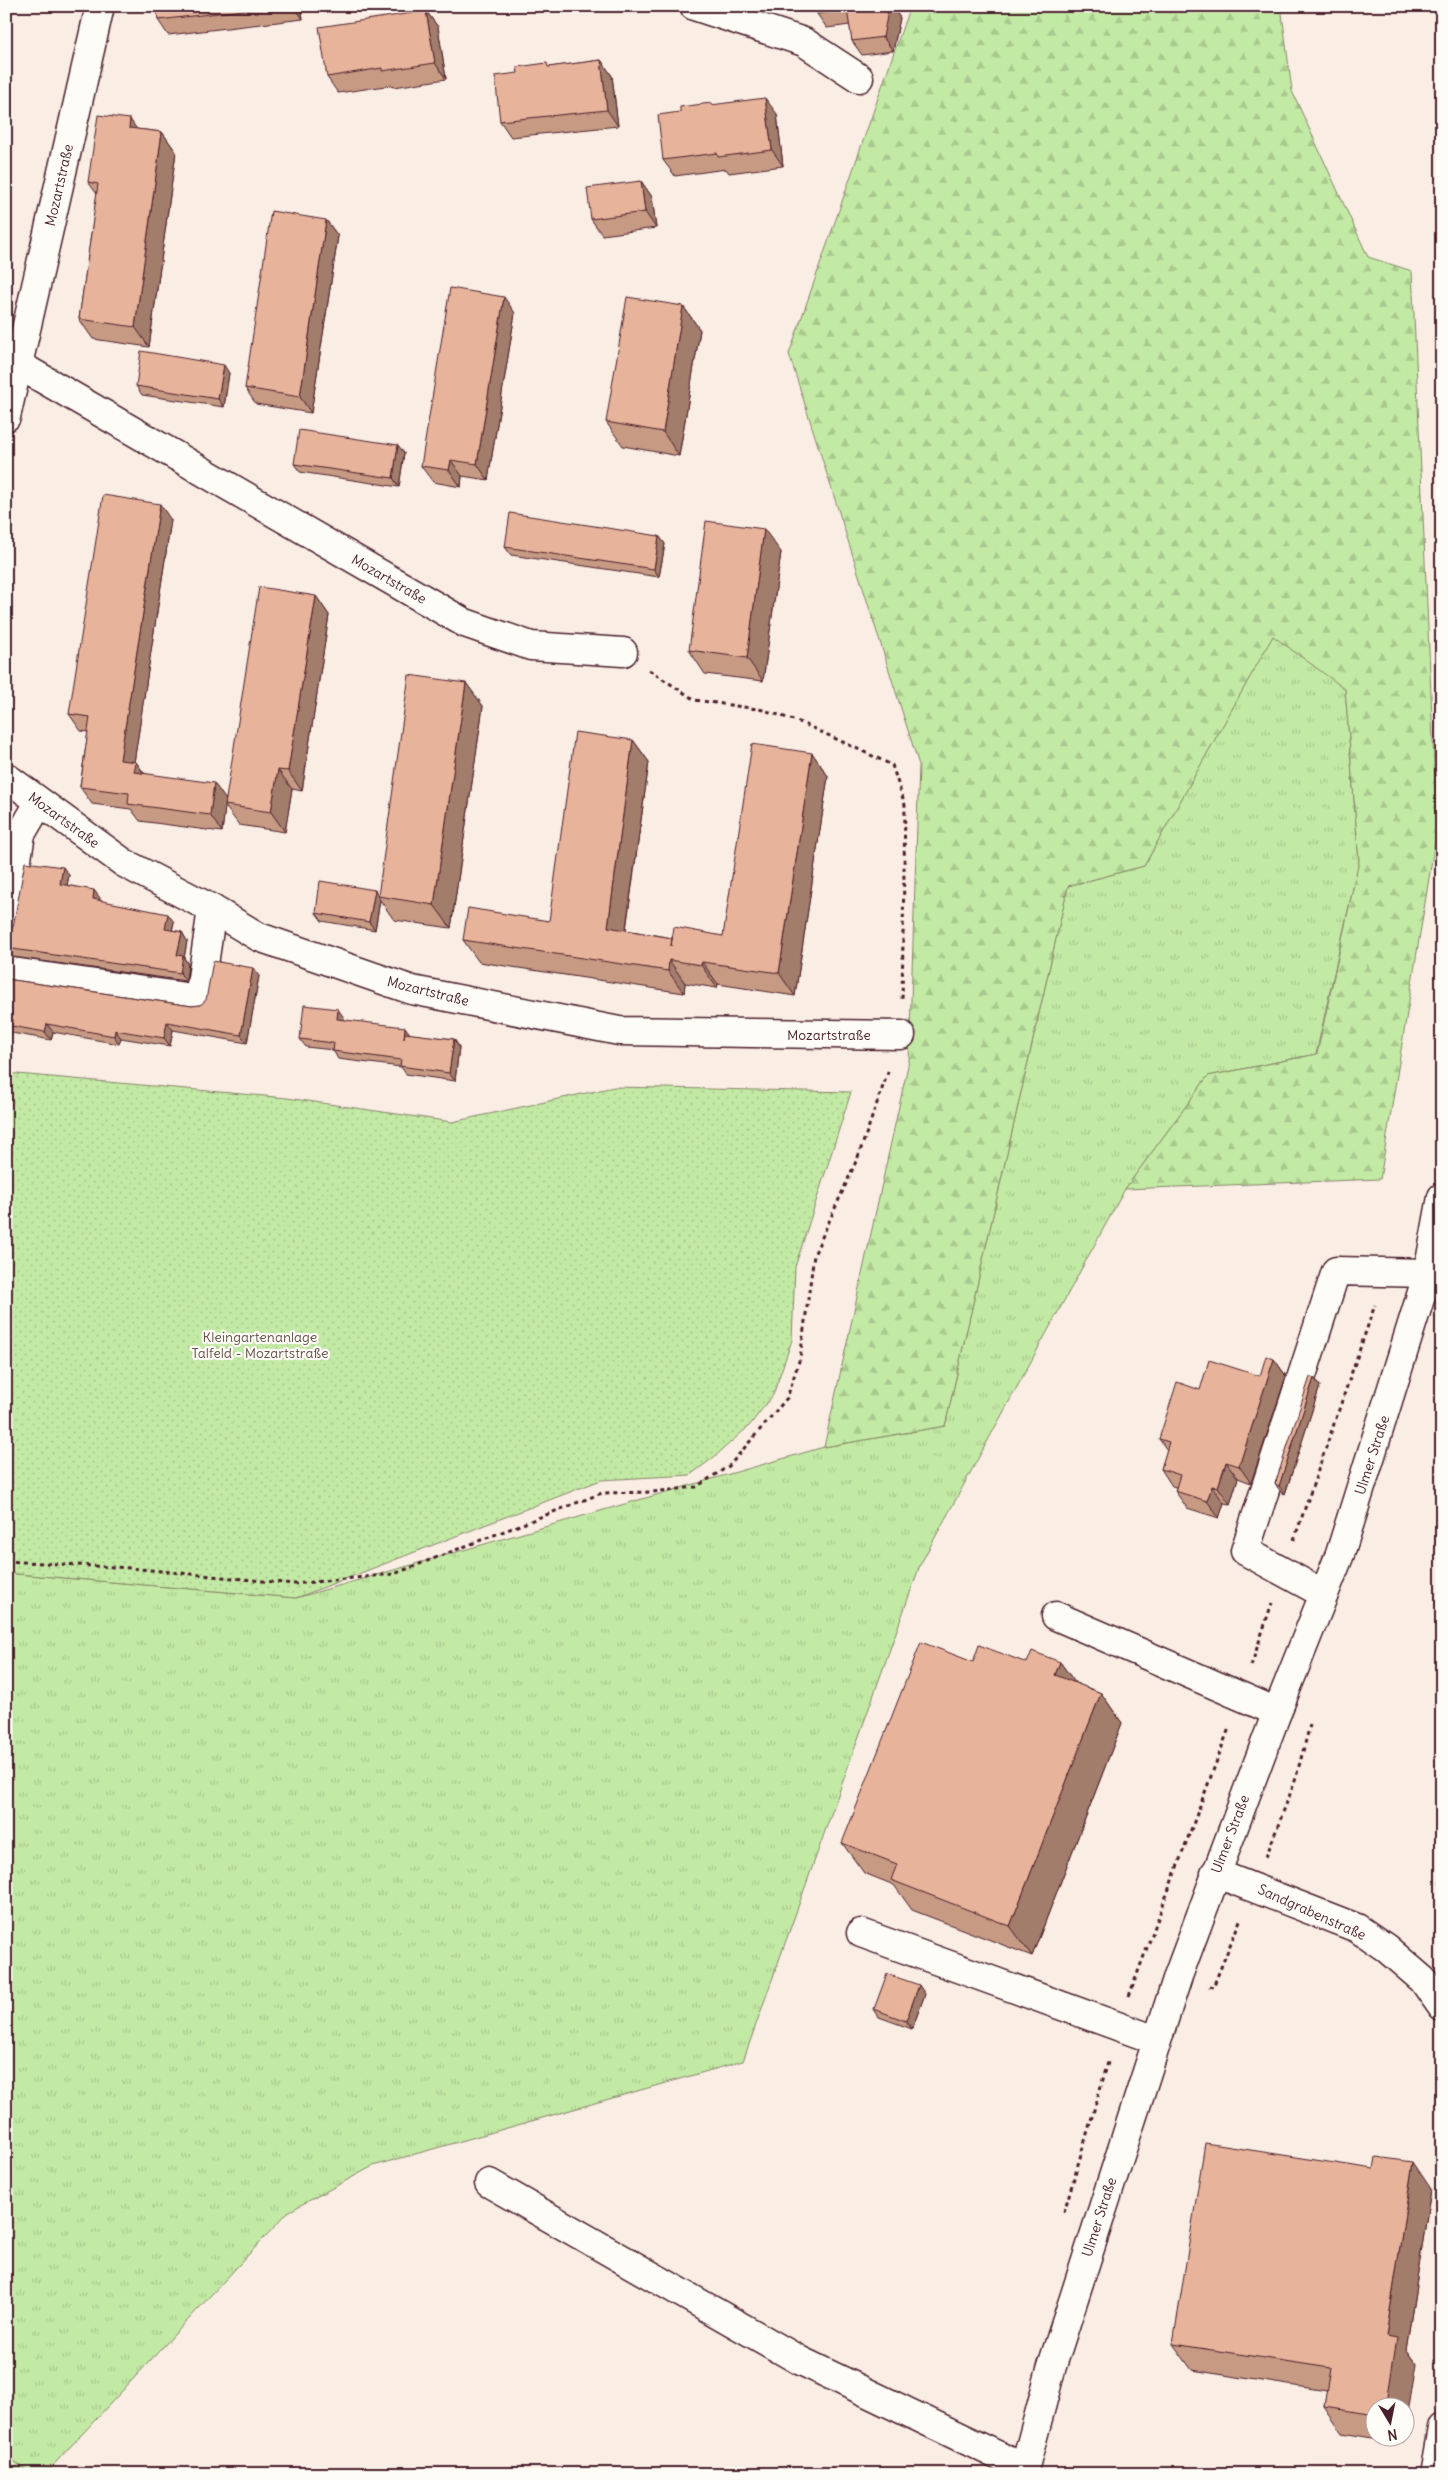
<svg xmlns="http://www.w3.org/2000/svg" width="1448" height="2480" font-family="Delius,sans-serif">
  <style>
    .grass { fill: url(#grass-tufts); stroke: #868468 }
    .forest { fill: url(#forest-firs); stroke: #868468 }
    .garden { fill: url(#garden-dots); stroke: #868468 }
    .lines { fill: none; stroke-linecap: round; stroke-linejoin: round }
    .minor-casing { stroke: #4a1f2b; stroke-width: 31 }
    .major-casing { stroke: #4a1f2b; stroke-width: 31 }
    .path { stroke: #4a1f2b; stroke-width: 3; stroke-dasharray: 4 4; stroke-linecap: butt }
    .minor { stroke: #fdfcf7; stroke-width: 28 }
    .major { stroke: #fdfcf7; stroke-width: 28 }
    .wall { fill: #c79a84; stroke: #4a1f2b }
    .shaded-wall { fill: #a27d6c; stroke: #4a1f2b }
    .building { fill: #e7b39a; stroke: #4a1f2b }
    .labels { text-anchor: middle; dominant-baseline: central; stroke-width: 4.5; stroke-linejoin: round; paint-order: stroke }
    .street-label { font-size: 14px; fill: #4a1f2b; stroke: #fdfcf7 }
    .park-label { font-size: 14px; fill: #68524a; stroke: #fdfcf7 }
  </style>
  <defs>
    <pattern id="grass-tufts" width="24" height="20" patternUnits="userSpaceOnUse" patternTransform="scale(1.25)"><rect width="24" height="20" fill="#c3eaa5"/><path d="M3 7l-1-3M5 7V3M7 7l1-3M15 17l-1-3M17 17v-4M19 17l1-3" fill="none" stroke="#a9c88e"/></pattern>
    <pattern id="forest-firs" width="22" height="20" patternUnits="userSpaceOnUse" patternTransform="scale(1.25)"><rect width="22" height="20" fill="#c3eaa5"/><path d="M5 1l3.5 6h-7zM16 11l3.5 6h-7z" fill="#a9c88e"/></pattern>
    <pattern id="garden-dots" width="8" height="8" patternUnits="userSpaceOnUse" patternTransform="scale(1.25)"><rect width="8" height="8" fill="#c3eaa5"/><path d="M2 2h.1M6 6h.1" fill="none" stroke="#a9c88e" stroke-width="1.8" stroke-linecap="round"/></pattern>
  </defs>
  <rect width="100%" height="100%" fill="#f9ede4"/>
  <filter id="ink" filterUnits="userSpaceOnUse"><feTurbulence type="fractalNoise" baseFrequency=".02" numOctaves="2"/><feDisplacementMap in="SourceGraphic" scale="10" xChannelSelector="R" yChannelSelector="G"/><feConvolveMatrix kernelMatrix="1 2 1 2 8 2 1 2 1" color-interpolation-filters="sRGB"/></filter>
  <g filter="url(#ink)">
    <path class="grass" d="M1273 635 1345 688 1359 861 1316 1054 1208 1076 1125 1189 920 1565 743 2061 373 2166 288 2212 45 2474H30L6 2454V1573L296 1598 824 1447 945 1426 1068 886 1144 866Z"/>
    <g class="forest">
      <path d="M910 6H1281L1292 91 1368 257 1412 271 1437 829 1380 1179 1125 1189 1208 1076 1317 1054 1359 861 1345 689 1273 636 1144 866 1068 886 945 1426 824 1447 909 1061 919 765 789 354Z"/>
      <path d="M6 2454 30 2474H6Z"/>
    </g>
    <path class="garden" d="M6 1073 287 1098 452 1122 614 1087 851 1092 795 1267 792 1340 773 1395 749 1426 713 1458 690 1475 601 1480 296 1598 6 1573Z"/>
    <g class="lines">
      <defs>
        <g id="minor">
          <path d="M694 6 804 42 859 78"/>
          <path d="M17 364 465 623 531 646 623 652"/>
          <path d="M6 417 100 6"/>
          <path d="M6 777 124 863 212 909 259 937 412 990 619 1031 901 1035"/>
          <path d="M6 926 21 834 39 803"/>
          <path d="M6 971 199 999 212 909"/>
          <path d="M1324 1594 1245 1551 1336 1271 1428 1273"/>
          <path d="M1056 1616 1277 1712"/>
          <path d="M1215 1873 1357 1928 1386 1948 1423 1980 1442 2007"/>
          <path d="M861 1933 1156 2040"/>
          <path d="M489 2183 799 2360 1024 2468"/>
          <path d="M1434 2474 1442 2428"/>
        </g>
        <path id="major" d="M1023 2474 1052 2366 1178 1976 1277 1712 1340 1554 1428 1273 1442 1197"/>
      </defs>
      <use href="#minor" class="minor-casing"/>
      <use href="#major" class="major-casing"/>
      <g class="path">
        <path d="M649 670 695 700 764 710 802 723 892 765 905 805 902 1002"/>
        <path d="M1294 1540 1375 1305"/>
        <path d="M6 1561 130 1568 294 1584 394 1574 602 1493 653 1492 696 1487 729 1466 787 1398 800 1358 814 1255 858 1157 889 1069"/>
        <path d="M1251 1666 1272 1603"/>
        <path d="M1266 1857 1295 1781 1310 1725"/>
        <path d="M1209 1986 1213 1987 1241 1918"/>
        <path d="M1129 1996 1229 1728"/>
        <path d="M1064 2212 1109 2059"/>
      </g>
      <use href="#minor" class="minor"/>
      <use href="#major" class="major"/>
    </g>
    <g class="wall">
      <path d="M156 6H301L303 19 168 35 158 20Z"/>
      <path d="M816 6H892L900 18 893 51 862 55 852 41 850 25 827 28 817 14Z"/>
      <path d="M426 11 438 27 446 79 394 87 392 85 338 93 327 77Z"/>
      <path d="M601 60 612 76 618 126 511 137 500 121 518 73 550 67Z"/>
      <path d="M711 103 712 105 777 114 783 166 729 173 726 169 675 176 663 160 680 112Z"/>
      <path d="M136 129 162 132 176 152 149 347 93 339 79 319 97 194 88 182Z"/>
      <path d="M641 181 652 197 656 228 602 235 591 219Z"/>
      <path d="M326 220 338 236 311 413 256 404 245 388Z"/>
      <path d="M683 306 700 330 679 456 623 446 606 422Z"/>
      <path d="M515 313 488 480 462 476 461 487 433 482 421 466Z"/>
      <path d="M229 373 224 407 142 395 136 386Z"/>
      <path d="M404 453 399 487 300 472 294 464Z"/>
      <path d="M171 520 134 762H136L144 773 226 799 316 596 329 615 302 791 292 789 285 832 239 825 225 806 222 832 140 821 131 809 92 804 80 787 88 732 81 731 69 714Z"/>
      <path d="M659 536 665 544 659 577 511 555 505 547Z"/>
      <path d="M781 552 763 681 705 674 689 650Z"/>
      <path d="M466 683 483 706 451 928 394 920 380 900 375 930 322 921 316 913 378 895Z"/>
      <path d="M633 740 649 762 626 930 672 938 723 936 812 753 828 776 795 996 718 984 717 988 685 983 684 993 479 962 463 940 549 921Z"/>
      <path d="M69 875 67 885 100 898 99 900 174 922 172 930 182 932 187 941 184 958 188 964 186 981 6 956V932L13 927Z"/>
      <path d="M259 976 247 1043 173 1030 170 1046 121 1038 119 1044 53 1032 51 1040 6 1032V979L192 1006 200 1005Z"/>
      <path d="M344 1018V1020L410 1034 454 1039 459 1047 455 1081 406 1074 401 1067 338 1059 333 1050 306 1047 300 1039Z"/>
      <path d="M1274 1359 1286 1376 1251 1483 1238 1478 1230 1504 1224 1503 1219 1518 1187 1508 1175 1491 1176 1487 1172 1486 1161 1469 1167 1450 1159 1439 1200 1390 1260 1376Z"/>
      <path d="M1314 1378 1320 1386 1285 1494 1281 1492 1275 1484Z"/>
      <path d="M973 1662 1027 1663 1060 1662 1075 1683 1101 1693 1122 1723 1032 1956 912 1910 894 1885 864 1873 842 1843Z"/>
      <path d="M925 1994 912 2029 879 2017 874 2009Z"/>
      <path d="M1431 2189 1406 2350 1416 2364 1376 2408V2438H1404L1403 2443 1342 2433 1324 2407 1327 2391 1192 2370 1173 2344Z"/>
    </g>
    <g class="shaded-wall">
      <path d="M294 6H301L303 19Z"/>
      <path d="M884 6H892L900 18 893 51 883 37Z"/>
      <path d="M426 11 438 27 446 79 435 63Z"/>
      <path d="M601 60 612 76 618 126 607 110Z"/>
      <path d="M765 98 777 114 783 166 772 150Z"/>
      <path d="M130 119 144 140 129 128Z"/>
      <path d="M162 132 176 152 149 347 135 327Z"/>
      <path d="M641 181 652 197 656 228 645 212Z"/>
      <path d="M326 220 338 236 311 413 300 397Z"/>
      <path d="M504 297 515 313 488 480 477 464Z"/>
      <path d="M683 306 700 330 679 456 663 432Z"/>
      <path d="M224 365 229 373 224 407 218 399Z"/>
      <path d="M398 445 404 453 399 487 393 478Z"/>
      <path d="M451 460 462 476 461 487 449 470Z"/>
      <path d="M160 504 171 520 132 776 120 760Z"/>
      <path d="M764 529 781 552 763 681 747 658Z"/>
      <path d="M659 536 665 544 659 577 654 569Z"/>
      <path d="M316 596 329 615 302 791 288 771Z"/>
      <path d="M466 683 483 706 451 928 434 905Z"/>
      <path d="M633 740 649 762 623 949 608 927Z"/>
      <path d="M812 753 828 776 795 996 779 973Z"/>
      <path d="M136 762 147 779 134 772Z"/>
      <path d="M278 770 292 789 285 832 271 812Z"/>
      <path d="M214 783 226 800 222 832 210 815Z"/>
      <path d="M63 867 69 875 66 892 60 884Z"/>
      <path d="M94 890 100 898 98 907 93 899Z"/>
      <path d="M375 890 379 897 378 896 380 900 375 930 369 922Z"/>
      <path d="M168 914 174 922 171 937 165 929Z"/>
      <path d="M182 932 187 941 184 958 188 964 186 981 180 973 177 955Z"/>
      <path d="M669 960 685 983 684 993 668 971Z"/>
      <path d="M702 962 718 984 717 988 701 965Z"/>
      <path d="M253 968 259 976 247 1043 241 1035Z"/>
      <path d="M338 1009 344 1018 343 1027 337 1019Z"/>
      <path d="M167 1022 173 1030 170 1046 164 1038Z"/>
      <path d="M47 1024 53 1032 51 1040 45 1032Z"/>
      <path d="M405 1027 411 1035 404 1039Z"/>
      <path d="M115 1030 121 1038 119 1044 114 1036Z"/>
      <path d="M454 1039 459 1047 455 1081 449 1073Z"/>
      <path d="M1274 1359 1286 1376 1251 1483 1239 1466Z"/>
      <path d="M1314 1378 1320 1386 1285 1494 1279 1486Z"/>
      <path d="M1226 1462 1238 1478 1230 1504 1218 1487Z"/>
      <path d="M1212 1486 1224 1503 1219 1518 1207 1501Z"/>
      <path d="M1060 1662 1082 1692 1055 1675Z"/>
      <path d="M1101 1693 1122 1723 1032 1956 1010 1926Z"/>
      <path d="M919 1985 925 1994 912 2029 906 2021Z"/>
      <path d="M1413 2162 1431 2189 1406 2350 1416 2364 1406 2426V2408H1386V2336Z"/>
      <path d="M1399 2438H1404L1403 2443Z"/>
    </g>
    <g class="building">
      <path d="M156 6H278L158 20Z"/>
      <path d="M816 6H889L883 37 852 41 847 10 817 14Z"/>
      <path d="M426 11 435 63 382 71V68L327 77 319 27Z"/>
      <path d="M601 60 607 110 500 121 495 76 518 73 517 67 547 63 548 67Z"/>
      <path d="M765 98 772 150 718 157 717 153 663 160 658 115 680 112V107L711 103V105Z"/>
      <path d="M98 115 130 119 129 128 162 132 135 327 79 319 98 184 88 182Z"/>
      <path d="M641 181 645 212 591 219 587 188Z"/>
      <path d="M271 211 326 220 300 397 245 388Z"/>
      <path d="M450 288 504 297 477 464 451 460 449 470 421 466Z"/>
      <path d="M627 297 683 306 663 432 606 422Z"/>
      <path d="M141 351 224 365 218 399 136 386Z"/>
      <path d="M299 430 398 445 393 478 294 464Z"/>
      <path d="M103 495 160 504 120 760 136 762 134 772 214 783 210 815 128 804 129 793 80 787 90 717 69 714Z"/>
      <path d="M510 513 659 536 654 569 505 547Z"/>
      <path d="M706 521 764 529 747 658 689 650Z"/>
      <path d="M259 587 316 596 288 771 278 770 271 812 225 805Z"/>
      <path d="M409 675 466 683 434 905 378 896Z"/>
      <path d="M575 732 633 740 608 927 672 938 671 946 674 927 723 936 752 744 812 753 779 973 702 962 701 965 669 960 668 971 463 940 468 908 549 921Z"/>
      <path d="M25 862 63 867 60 884 94 890 93 899 168 914 165 929 182 932 177 955 183 956 180 973 6 948V932L13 927Z"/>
      <path d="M320 881 375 890 369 922 316 913Z"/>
      <path d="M213 961 253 968 241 1035 167 1022 164 1038 115 1030 114 1036 47 1024 45 1032 6 1025V979L192 1006 200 1005 206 1000Z"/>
      <path d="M304 1005 338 1009 337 1019 405 1027 404 1039 405 1033 454 1039 449 1073 400 1066 401 1060 333 1051 334 1043 300 1039Z"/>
      <path d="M1266 1356 1274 1359 1239 1466 1226 1462 1218 1487 1212 1486 1207 1501 1175 1491 1180 1475 1161 1469 1169 1442 1159 1439 1177 1382 1200 1390 1209 1360 1260 1376Z"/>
      <path d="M1310 1377 1314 1378 1279 1486 1275 1484Z"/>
      <path d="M921 1642 973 1662 979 1645 1027 1663 1032 1651 1060 1662 1055 1675 1101 1693 1010 1926 891 1880 897 1864 842 1843Z"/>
      <path d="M1442 1881V1888L1439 1882Z"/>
      <path d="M887 1974 919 1985 906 2021 874 2009Z"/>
      <path d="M1205 2143 1374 2169 1376 2157 1413 2162 1386 2336 1397 2338 1386 2408H1376V2415L1324 2407 1330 2368 1173 2344Z"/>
    </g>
  </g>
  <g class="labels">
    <g class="street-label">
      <text transform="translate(59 185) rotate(-77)">Mozartstraße</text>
      <text transform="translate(389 579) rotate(30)">Mozartstraße</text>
      <text transform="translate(64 820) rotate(36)">Mozartstraße</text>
      <text transform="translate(428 991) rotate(14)">Mozartstraße</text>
      <text x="829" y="1035">Mozartstraße</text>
      <text transform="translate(1372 1455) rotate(-72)">Ulmer Straße</text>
      <text transform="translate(1230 1834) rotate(-69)">Ulmer Straße</text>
      <text transform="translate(1312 1912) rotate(24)">Sandgrabenstraße</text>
      <text transform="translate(1099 2217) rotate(-72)">Ulmer Straße</text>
    </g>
    <g class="park-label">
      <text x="260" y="1337">Kleingartenanlage<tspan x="260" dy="16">Talfeld - Mozartstraße</tspan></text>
    </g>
  </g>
  <rect width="1448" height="2480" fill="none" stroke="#fdfcf7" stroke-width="25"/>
  <rect x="12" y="12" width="1423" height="2455" fill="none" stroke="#4a1f2b" stroke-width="2" filter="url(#ink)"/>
  <g transform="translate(1390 2422) rotate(170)"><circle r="24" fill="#fdfcf7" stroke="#b5a4a5"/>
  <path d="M0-4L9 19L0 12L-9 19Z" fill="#4a1f2b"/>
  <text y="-8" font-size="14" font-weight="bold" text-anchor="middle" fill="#4a1f2b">N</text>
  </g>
</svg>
